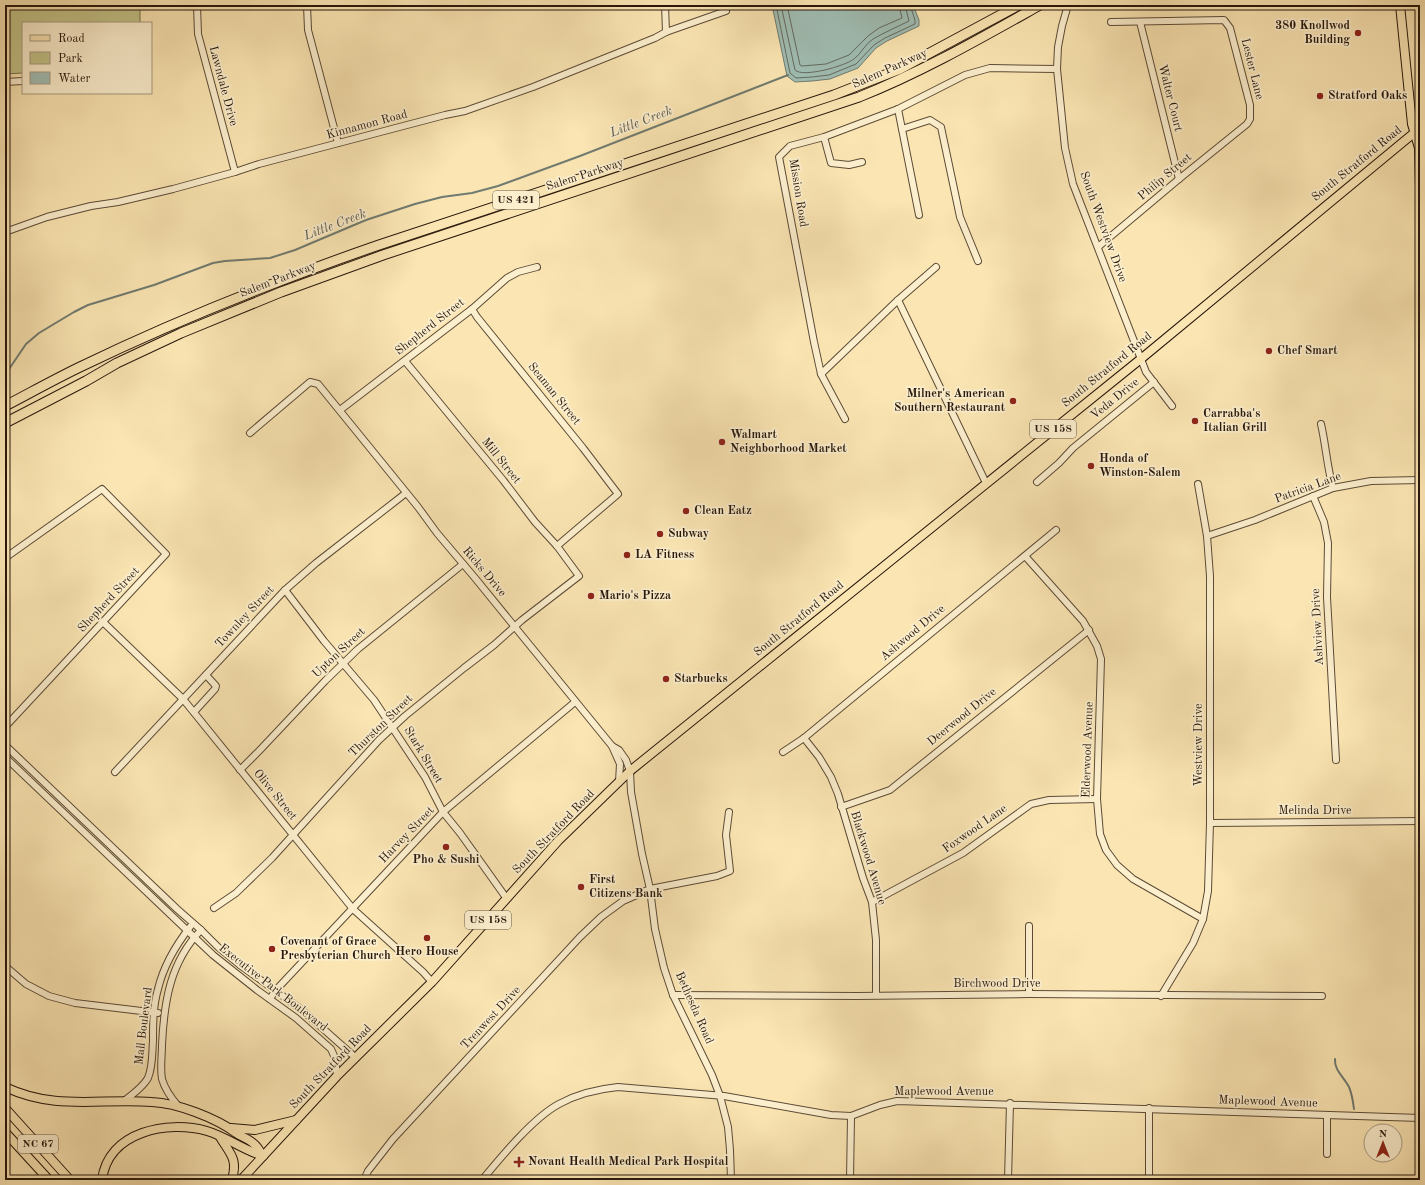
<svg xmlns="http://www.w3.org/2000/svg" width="1425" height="1185" font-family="'Old Standard TT',serif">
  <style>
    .green { fill: #c3c489; stroke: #756e4a }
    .water { fill: #a0beb4; stroke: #707b71 }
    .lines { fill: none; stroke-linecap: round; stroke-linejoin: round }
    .shore { stroke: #646a60; stroke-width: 1 }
    .stream { stroke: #707b71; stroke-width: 2 }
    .minor-casing { stroke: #5c4b36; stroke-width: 8 }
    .major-casing { stroke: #27170c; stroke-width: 10 }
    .highway-casing { stroke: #27170c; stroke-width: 11 }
    .minor { stroke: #fcefce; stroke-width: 6 }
    .major { stroke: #fbe6b3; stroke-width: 8 }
    .highway { stroke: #fbe6b3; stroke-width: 9 }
    .poi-dot { fill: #8f2418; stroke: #fcefce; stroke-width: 1.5 }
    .labels { text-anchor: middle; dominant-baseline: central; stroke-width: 3.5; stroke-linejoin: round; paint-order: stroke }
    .shield { fill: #fcefce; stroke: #675846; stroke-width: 1 }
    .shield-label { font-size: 11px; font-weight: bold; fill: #27170c }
    .poi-label { font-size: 12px; font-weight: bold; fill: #27170c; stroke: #fcefce; text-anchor: start }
    .street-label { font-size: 12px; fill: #27170c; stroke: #fcefce }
    .water-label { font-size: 13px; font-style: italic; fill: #515147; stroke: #fcefce }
  </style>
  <rect width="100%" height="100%" fill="#fbe6b3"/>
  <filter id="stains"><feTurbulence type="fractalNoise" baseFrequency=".005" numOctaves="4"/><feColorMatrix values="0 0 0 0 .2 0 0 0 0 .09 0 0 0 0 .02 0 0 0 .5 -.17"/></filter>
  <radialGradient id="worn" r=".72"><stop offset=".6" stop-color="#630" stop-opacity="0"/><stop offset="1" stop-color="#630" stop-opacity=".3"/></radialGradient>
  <path class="green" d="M5 5H140V23H23V73L5 74Z"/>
  <path class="water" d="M772 5H913L919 20V26L887 41 876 48 858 68 830 79 812 81 795 82 787 76Z"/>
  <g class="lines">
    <g class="shore">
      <path d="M776 5 790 73 796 78 812 77 829 75 856 64 874 45 885 38 915 24V20L910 5"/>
      <path d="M781 5 795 70C803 78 845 66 854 59 861 54 865 44 873 39 885 32 897 27 909 21L905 5"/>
      <path d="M787 5 800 65 802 66 826 64 849 55 868 36 879 28 902 18 899 5"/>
    </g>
    <g class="stream">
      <path d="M913 9 919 5"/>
      <path d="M5 375 26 344 39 333 74 312 88 305 154 285 213 263 225 261 270 258 295 250 366 220 415 204 442 197 472 193 498 186 580 156 788 75"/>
      <path d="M1335 1059C1334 1070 1344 1077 1349 1087 1352 1094 1353 1101 1354 1109"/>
    </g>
    <defs>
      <g id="minor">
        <path d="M197 5 198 34 235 172"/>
        <path d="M307 5 308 30 338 143"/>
        <path d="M665 5 666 32"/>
        <path d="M1068 5 1062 26 1058 47 1057 69 1065 148 1073 184 1146 372 1172 406"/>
        <path d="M1140 22 1179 179"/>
        <path d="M5 82 23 81"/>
        <path d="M898 109 919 215"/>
        <path d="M902 129 930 120 941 127 960 217 978 261"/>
        <path d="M824 137 831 163 849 165 862 162"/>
        <path d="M5 232 47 217 91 206 118 202 173 189 235 172 259 164 445 115 465 111 533 87 655 38 666 32 726 11"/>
        <path d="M1098 247 1179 179 1247 124 1250 119V105L1230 28 1224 20 1111 22"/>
        <path d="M898 300 986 483"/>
        <path d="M472 309 477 317 583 448 618 494 557 546"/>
        <path d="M821 374 898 300 936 267"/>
        <path d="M340 410 472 309 507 278 518 272 537 267"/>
        <path d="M845 419 821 374 814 342 779 157 790 146 824 137 898 109 965 75 990 68 1057 69"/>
        <path d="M1321 424C1326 446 1327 467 1333 488"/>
        <path d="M250 433 310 382 318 384 418 507 437 533 475 578 612 746 619 750 626 760 630 771 631 792 642 854 650 889 655 929 664 968 673 995 712 1075 720 1096 728 1127 730 1150 731 1180"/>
        <path d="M1037 482 1059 463 1073 448 1154 382"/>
        <path d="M1313 496 1324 522 1328 543 1327 597 1336 760"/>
        <path d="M1207 536 1255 520 1333 488 1371 481 1420 480"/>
        <path d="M1025 556 1083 621 1097 646 1101 659 1097 799 1100 834 1106 850 1117 865 1133 879 1203 919"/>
        <path d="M5 558 102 489 166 554 5 727"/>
        <path d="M285 590 324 641 374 700 425 777 443 812 460 833 507 899"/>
        <path d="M103 622 183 699 353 909 423 972 432 982"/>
        <path d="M194 712 215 689 216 686 206 675"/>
        <path d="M804 738 819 757 831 777 838 794 863 878 872 902 876 940V995"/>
        <path d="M5 745 177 909 201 930 218 947 240 965 302 1010 356 1058"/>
        <path d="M612 746 620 764 619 782"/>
        <path d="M783 752 804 738 1056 530"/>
        <path d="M5 757 213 955 257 990 296 1018 331 1049 335 1058 337 1076"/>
        <path d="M240 770 259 751 325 681 358 649 463 564"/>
        <path d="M115 772 285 590 316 563 406 493"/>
        <path d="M841 807 890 790 1089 630"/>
        <path d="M1210 823 1420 821"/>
        <path d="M872 902 963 853 1031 804 1049 800 1097 799"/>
        <path d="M214 908 236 893 272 858 379 740 405 716 464 668 494 645 522 620 579 576 557 546 535 522 503 480 405 361"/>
        <path d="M1029 926V994"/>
        <path d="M5 966 26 984 49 996 75 1003 158 1013"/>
        <path d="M673 995 857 996 1029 994 1322 996"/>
        <path d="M1161 996 1193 943 1203 919 1208 891 1210 823V576L1207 536 1198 484"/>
        <path d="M270 999 275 991 443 812 575 702"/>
        <path d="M124 1101C132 1095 143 1087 148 1078 153 1066 152 1053 153 1041 153 1025 153 1006 158 989 163 968 176 945 190 927"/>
        <path d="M179 1107C172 1099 165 1090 162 1079 160 1068 162 1056 162 1045 164 1002 170 962 201 930"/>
        <path d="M1149 1108V1180"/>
        <path d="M1327 1154V1115"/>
        <path d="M364 1180 368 1171 393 1139 580 937 601 917 623 901 650 889 717 876 730 871 726 835 729 812"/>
        <path d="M482 1180C501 1157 533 1118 559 1104 577 1094 598 1089 618 1087L724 1096 831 1115 851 1116 880 1105 897 1101 1420 1118"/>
        <path d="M850 1180 851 1116"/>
        <path d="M1008 1180 1010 1103"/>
      </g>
      <g id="major">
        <path d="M1400 5 1412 124 1419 148 1420 186"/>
        <path d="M5 1087C56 1111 99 1098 152 1102 177 1103 216 1118 236 1133 242 1137 249 1139 254 1144 258 1147 260 1152 263 1156"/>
        <path d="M5 1108 70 1180"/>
        <path d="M231 1128 255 1130 296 1120"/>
        <path d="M5 1132 49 1180"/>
        <path d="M220 1137C230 1154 238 1158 232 1180"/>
        <path d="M5 1176 6 1180"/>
        <path d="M102 1180C108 1131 168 1120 207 1131 227 1137 243 1150 263 1156"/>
        <path d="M241 1180 337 1076 432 982 558 841 630 771 1142 358 1420 128"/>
      </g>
      <g id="highway">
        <path d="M5 406C30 393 55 379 80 367 177 320 278 280 379 245L834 95 900 69 1019 5"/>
        <path d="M5 423 86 381 117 363 181 333 281 292 383 255 859 97C922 72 981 38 1040 5"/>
      </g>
    </defs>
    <use href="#minor" class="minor-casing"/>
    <use href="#major" class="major-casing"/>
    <use href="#highway" class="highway-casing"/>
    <use href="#minor" class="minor"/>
    <use href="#major" class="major"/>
    <use href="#highway" class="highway"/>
  </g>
  <g class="poi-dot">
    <circle cx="1358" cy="33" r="4"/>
    <circle cx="1320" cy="96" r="4"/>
    <circle cx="1269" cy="351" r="4"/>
    <circle cx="1013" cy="401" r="4"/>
    <circle cx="1195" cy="421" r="4"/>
    <circle cx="722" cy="442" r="4"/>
    <circle cx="1091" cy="466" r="4"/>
    <circle cx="686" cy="511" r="4"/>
    <circle cx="660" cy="534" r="4"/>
    <circle cx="627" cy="555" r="4"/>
    <circle cx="591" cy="596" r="4"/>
    <circle cx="666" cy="679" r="4"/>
    <circle cx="446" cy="847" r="4"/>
    <circle cx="581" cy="887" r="4"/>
    <circle cx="427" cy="938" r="4"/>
    <circle cx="272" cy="949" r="4"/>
    <path d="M517 1156h4v4h4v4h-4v4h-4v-4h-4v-4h4z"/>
  </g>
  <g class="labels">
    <g class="shield">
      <rect x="493" y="191" width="46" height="18" rx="3"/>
      <rect x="1030" y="420" width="46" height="18" rx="3"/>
      <rect x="465" y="911" width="46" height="18" rx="3"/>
      <rect x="18" y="1135" width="40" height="18" rx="3"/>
    </g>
    <g class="shield-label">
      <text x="516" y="200">US 421</text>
      <text x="1053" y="429">US 158</text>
      <text x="488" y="920">US 158</text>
      <text x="38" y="1144">NC 67</text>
    </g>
    <g class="poi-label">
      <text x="1350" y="26" text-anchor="end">380 Knollwod<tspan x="1350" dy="14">Building</tspan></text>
      <text x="1328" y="96">Stratford Oaks</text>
      <text x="1277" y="351">Chef Smart</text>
      <text x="1005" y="394" text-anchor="end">Milner's American<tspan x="1005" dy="14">Southern Restaurant</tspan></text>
      <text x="1203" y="414">Carrabba's<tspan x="1203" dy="14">Italian Grill</tspan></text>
      <text x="730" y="435">Walmart<tspan x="730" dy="14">Neighborhood Market</tspan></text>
      <text x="1099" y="459">Honda of<tspan x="1099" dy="14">Winston-Salem</tspan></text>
      <text x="694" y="511">Clean Eatz</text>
      <text x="668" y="534">Subway</text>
      <text x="635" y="555">LA Fitness</text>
      <text x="599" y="596">Mario's Pizza</text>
      <text x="674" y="679">Starbucks</text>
      <text x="446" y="860" text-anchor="middle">Pho &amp; Sushi</text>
      <text x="589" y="880">First<tspan x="589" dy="14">Citizens Bank</tspan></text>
      <text x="280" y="942">Covenant of Grace<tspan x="280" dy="14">Presbyterian Church</tspan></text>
      <text x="427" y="952" text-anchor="middle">Hero House</text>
      <text x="528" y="1162">Novant Health Medical Park Hospital</text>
    </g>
    <g class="street-label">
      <text transform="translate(890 69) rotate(-24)">Salem Parkway</text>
      <text transform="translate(1252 69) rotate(76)">Lester Lane</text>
      <text transform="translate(223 86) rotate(75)">Lawndale Drive</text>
      <text transform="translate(1170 98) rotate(76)">Walter Court</text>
      <text transform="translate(367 125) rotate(-15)">Kinnamon Road</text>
      <text transform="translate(1357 164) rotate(-39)">South Stratford Road</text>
      <text transform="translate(585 175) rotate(-18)">Salem Parkway</text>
      <text transform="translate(1165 177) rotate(-40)">Philip Street</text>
      <text transform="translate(798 193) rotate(81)">Mission Road</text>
      <text transform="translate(1103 227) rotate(70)">South Westview Drive</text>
      <text transform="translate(278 280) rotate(-21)">Salem Parkway</text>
      <text transform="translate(430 327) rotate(-38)">Shepherd Street</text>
      <text transform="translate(1107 370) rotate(-39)">South Stratford Road</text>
      <text transform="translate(554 394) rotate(51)">Seaman Street</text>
      <text transform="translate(1115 399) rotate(-39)">Veda Drive</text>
      <text transform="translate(501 461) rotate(51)">Mill Street</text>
      <text transform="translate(1308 488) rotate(-20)">Patricia Lane</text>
      <text transform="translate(484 572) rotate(50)">Ricks Drive</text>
      <text transform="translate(109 600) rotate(-47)">Shepherd Street</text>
      <text transform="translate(245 617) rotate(-47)">Townley Street</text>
      <text transform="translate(799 619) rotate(-39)">South Stratford Road</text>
      <text transform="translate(1318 627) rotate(-93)">Ashview Drive</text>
      <text transform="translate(913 633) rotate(-40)">Ashwood Drive</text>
      <text transform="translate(339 653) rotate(-43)">Upton Street</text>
      <text transform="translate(962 717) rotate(-39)">Deerwood Drive</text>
      <text transform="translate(381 726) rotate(-44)">Thurston Street</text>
      <text transform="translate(1199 745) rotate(-90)">Westview Drive</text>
      <text transform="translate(1088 750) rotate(-88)">Elderwood Avenue</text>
      <text transform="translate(423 755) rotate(59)">Stark Street</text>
      <text transform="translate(275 795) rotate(51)">Olive Street</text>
      <text x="1315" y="811">Melinda Drive</text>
      <text transform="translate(975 829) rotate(-35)">Foxwood Lane</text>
      <text transform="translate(554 832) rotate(-46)">South Stratford Road</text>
      <text transform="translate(407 835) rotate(-46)">Harvey Street</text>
      <text transform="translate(868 858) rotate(73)">Blackwood Avenue</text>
      <text x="997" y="984">Birchwood Drive</text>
      <text transform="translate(273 988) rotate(38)">Executive Park Boulevard</text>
      <text transform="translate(694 1008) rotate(66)">Bethesda Road</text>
      <text transform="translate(491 1018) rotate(-47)">Trenwest Drive</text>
      <text transform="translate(144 1026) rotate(-83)">Mall Boulevard</text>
      <text transform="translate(331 1067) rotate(-46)">South Stratford Road</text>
      <text x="944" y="1092">Maplewood Avenue</text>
      <text transform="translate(1268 1102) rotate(2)">Maplewood Avenue</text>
    </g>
    <g class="water-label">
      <text transform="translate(641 122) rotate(-21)">Little Creek</text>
      <text transform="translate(335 225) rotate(-21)">Little Creek</text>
    </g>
  </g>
  <rect width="1425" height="1185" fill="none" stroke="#fbe6b3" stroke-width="20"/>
  <rect x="6" y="6" width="1413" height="1173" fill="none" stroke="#27170c" stroke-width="2"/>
  <rect x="10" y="10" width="1405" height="1165" fill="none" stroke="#27170c"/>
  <rect x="22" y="22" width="130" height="72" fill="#fcefce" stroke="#a79980"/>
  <rect x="30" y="35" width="20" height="6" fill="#fbe6b3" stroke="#a79980"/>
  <text x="58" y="42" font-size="12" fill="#27170c">Road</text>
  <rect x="30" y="52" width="20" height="12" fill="#c3c489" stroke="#a79980"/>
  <text x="58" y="62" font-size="12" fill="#27170c">Park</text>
  <rect x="30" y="72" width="20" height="12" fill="#a0beb4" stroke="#a79980"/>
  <text x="58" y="82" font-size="12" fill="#27170c">Water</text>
  <g transform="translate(1383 1143)"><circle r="19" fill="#fcefce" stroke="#a79980"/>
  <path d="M0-3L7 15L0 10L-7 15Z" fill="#8f2418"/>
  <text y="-6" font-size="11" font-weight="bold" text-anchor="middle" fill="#27170c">N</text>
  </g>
  <rect width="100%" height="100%" filter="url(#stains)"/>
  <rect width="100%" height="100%" fill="url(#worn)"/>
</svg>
